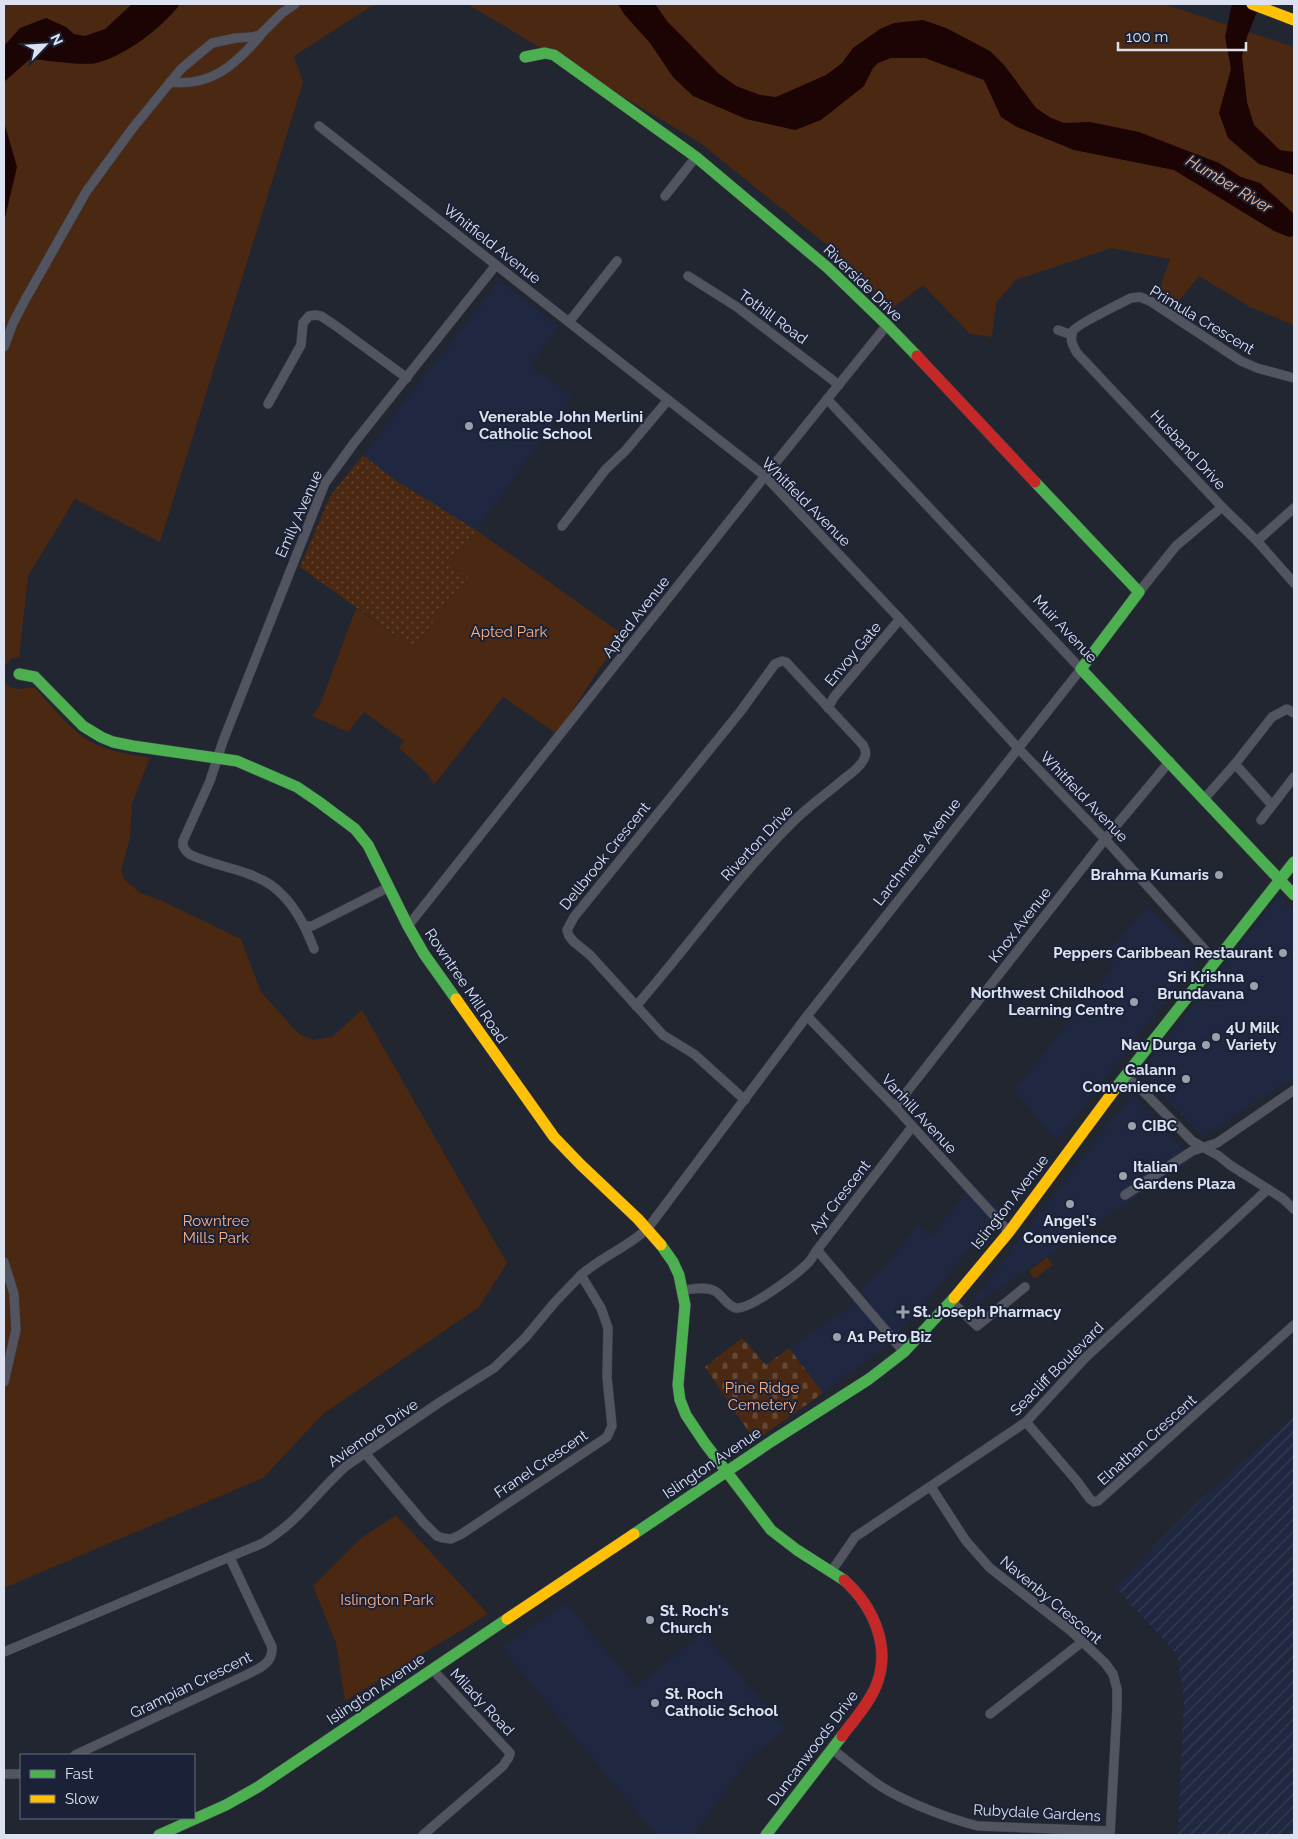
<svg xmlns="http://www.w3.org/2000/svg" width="1298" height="1839" font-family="Raleway,sans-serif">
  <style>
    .built { fill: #202841 }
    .industrial { fill: url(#industrial-furrows) }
    .grass { fill: url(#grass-dots) }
    .cemetery { fill: url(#cemetery-stones) }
    .park { fill: #4b2811 }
    .water { fill: #1c0304 }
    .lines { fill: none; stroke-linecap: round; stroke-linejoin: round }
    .street-casing { stroke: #3e414b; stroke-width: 10 }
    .fast-casing { stroke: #3e414b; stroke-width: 12 }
    .slow-casing { stroke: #3e414b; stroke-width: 12 }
    .jam-casing { stroke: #3e414b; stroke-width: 12 }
    .street { stroke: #52555f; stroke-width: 9 }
    .fast { stroke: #4caf50; stroke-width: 11 }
    .slow { stroke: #ffc107; stroke-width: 11 }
    .jam { stroke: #c62828; stroke-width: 11 }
    .poi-dot { fill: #9ba0ad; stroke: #1b2237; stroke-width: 2 }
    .labels { text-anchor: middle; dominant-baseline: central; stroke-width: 4; stroke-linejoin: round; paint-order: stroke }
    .street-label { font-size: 15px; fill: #dce2f0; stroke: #1b2237 }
    .poi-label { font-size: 15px; font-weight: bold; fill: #dce2f0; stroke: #1b2237; text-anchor: start }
    .park-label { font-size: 15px; fill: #fdb084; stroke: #1b2237 }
    .water-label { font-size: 16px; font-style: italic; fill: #f3b898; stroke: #1b2237 }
  </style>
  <defs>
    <pattern id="industrial-furrows" width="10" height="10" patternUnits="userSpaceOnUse" patternTransform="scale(1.25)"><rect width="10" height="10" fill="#202841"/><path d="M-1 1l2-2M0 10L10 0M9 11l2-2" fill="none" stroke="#353d54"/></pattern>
    <pattern id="grass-dots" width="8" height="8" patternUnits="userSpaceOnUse" patternTransform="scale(1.25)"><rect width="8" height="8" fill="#4b2811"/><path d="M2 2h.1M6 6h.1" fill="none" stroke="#644734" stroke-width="1.8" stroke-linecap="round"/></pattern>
    <pattern id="cemetery-stones" width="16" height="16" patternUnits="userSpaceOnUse" patternTransform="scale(1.25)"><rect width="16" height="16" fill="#4b2811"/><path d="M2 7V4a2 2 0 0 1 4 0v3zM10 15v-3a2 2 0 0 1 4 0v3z" fill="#644734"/></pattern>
  </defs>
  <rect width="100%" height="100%" fill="#212631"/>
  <g class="built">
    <path d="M500 280 558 326 531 366 573 397 476 530 394 480 363 455Z"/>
    <path d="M1279 896 1294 912V1077L1203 1137 1140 1072Z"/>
    <path d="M1148 907 1198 959 1057 1141 1014 1091 1114 966 1104 955Z"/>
    <path d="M1133 1094 1175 1142 1197 1156 978 1303 975 1298 1109 1123Z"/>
    <path d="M974 1185 1001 1209 906 1325 884 1348 823 1393 789 1348 849 1308 867 1283 883 1270 918 1225 931 1236Z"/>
    <path d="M566 1603 636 1687 702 1633 786 1728 748 1760 693 1835H656L501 1647Z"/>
  </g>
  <path class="industrial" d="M1294 1416V1835H1178L1184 1697 1177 1654 1115 1587 1196 1504Z"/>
  <path class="grass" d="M363 455 395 480 476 530 450 564 469 577 413 648 300 567 330 496Z"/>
  <path class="cemetery" d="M742 1338 766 1365 789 1348 823 1393 755 1441 705 1367Z"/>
  <g class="park">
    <path d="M4 4H375L294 56 303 82 160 542 75 499 28 576 19 657 11 659 4 666Z"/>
    <path d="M467 4H1164L1294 47V325L1250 307 1199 276 1179 301 1160 288 1170 259 1111 248 1016 280 996 303 992 337 970 334 923 285 893 308 827 245 699 142Z"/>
    <path d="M476 530 625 636 599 669 557 734 503 697 434 785 428 774 399 748 404 741 364 712 348 732 312 716 320 705 356 608 413 648 468 577 450 564Z"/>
    <path d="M4 681C14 694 22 686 35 688 52 706 69 729 91 742 109 752 130 754 150 758L132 803 130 838 121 870 124 879 140 893 160 900 241 939 261 992 299 1034 313 1040 332 1037 362 1010 507 1263 479 1307 323 1414 263 1478 4 1588Z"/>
    <path d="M1047 1257 1053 1265 1034 1279 1029 1271Z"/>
    <path d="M396 1515 488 1614 345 1701 336 1643 313 1586 360 1539Z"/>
  </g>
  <g class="water">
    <path d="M132 4H180C163 27 124 57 96 63 81 66 47 60 30 59L4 82V87V46L20 28 46 18 66 27 74 34 85 36 105 29Z"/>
    <path d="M618 4H655L667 21 718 73 736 86 760 95 776 97 826 75 842 63 853 48 880 29 894 23 923 20 946 28 990 51 1005 66 1036 108 1051 118 1064 123 1090 122 1139 132 1219 163 1241 177 1260 183 1294 214V236L1289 237 1274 231 1174 170 1074 150 1017 127 1001 117 984 80 925 58H891L878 63 873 68 864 86 821 120 795 130 746 119 693 96 673 77 650 43 624 14Z"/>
    <path d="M1232 4H1260L1247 37 1242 56 1247 102 1254 125 1280 150 1294 152V175L1259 164 1228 138 1219 113 1231 69 1225 37Z"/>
    <path d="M4 122 17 167 4 222Z"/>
  </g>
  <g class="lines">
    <defs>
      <g id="street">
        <path d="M170 82C211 87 235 65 260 36"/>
        <path d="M319 126 765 476 900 619 1018 748 1105 839 1215 961"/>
        <path d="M665 196 696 157"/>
        <path d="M688 276 737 307 839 385"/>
        <path d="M569 322 617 261"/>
        <path d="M1058 330 1072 335"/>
        <path d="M4 347 13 323 25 300 86 192 132 129 181 69 212 43 236 38 252 37 260 35 282 13 295 4"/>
        <path d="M1294 378 1257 368 1241 361 1150 301 1140 297 1131 298C1121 303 1076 325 1073 331 1069 339 1073 346 1077 353L1222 507 1257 541 1294 583"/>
        <path d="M268 404 301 345 303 323 309 316 315 315 321 316 336 326 407 378"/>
        <path d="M562 526 606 469 626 450 668 400"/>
        <path d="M1257 541 1294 508"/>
        <path d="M1139 592 1176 546 1222 507"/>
        <path d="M828 708 834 697 900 619"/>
        <path d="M1235 764 1272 805"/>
        <path d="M1204 799 1235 764 1272 717 1287 709 1294 713"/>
        <path d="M1261 820 1294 777"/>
        <path d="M305 926H312L389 887"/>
        <path d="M408 926 765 476 887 325"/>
        <path d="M314 949C305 925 293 901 271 885 247 869 217 867 191 855 187 853 185 850 183 846V841L210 781 223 741 325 483 354 443 496 265"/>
        <path d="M636 1006C691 943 738 875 798 817 813 803 830 791 845 778 852 773 860 767 864 759 867 754 866 750 863 745L786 662 782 661 775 664 740 712 574 917 567 930 569 936 574 942 590 955 663 1035 694 1054 745 1100"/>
        <path d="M807 1016 895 1107 1009 1232"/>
        <path d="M1125 1076 1140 1088 1192 1141 1219 1156 1230 1165 1282 1198 1294 1209"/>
        <path d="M895 1107 1105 839 1170 761"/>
        <path d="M1125 1195 1192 1151 1217 1143 1294 1090"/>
        <path d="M817 1250 904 1352"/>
        <path d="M4 1262 14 1294 16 1330 4 1382"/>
        <path d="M684 1290C693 1289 706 1286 715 1291 722 1295 727 1306 736 1308 750 1310 797 1274 808 1263 812 1259 814 1254 817 1250L912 1127"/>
        <path d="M951 1301 977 1326 1025 1287"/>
        <path d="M1026 1422 1076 1480 1090 1499 1094 1502 1098 1501 1294 1325"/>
        <path d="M365 1453 423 1522 437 1536 443 1538 451 1539 460 1535 607 1437 612 1426 607 1377 608 1328 601 1308 581 1275"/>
        <path d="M931 1487 966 1541 990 1568 1071 1631 1105 1663 1113 1674 1117 1689V1708L1110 1835"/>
        <path d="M831 1572 855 1537 1026 1422 1085 1358 1268 1189"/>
        <path d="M4 1652 263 1543C299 1521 316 1493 346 1466L440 1402 494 1368 525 1338 555 1302 581 1275C601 1257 628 1247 648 1228L807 1016 1081 669 827 399"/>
        <path d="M990 1714 1082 1642"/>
        <path d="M833 1750C849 1762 865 1776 882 1787 907 1803 950 1819 978 1826L1110 1831"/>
        <path d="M75 1755 248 1674C260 1668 273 1663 272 1647L230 1558"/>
        <path d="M4 1774H21"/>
        <path d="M423 1835 503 1766 509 1757 510 1753 432 1669"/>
      </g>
      <g id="fast">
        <path d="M525 57 545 53 554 55 696 157 828 268 887 325 917 356"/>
        <path d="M1035 482 1139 592 1081 669 1294 895"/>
        <path d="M19 674 35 677 83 726 101 737 113 742 133 746 237 761 297 787 319 802 355 829 368 845 408 926 424 954 456 999"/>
        <path d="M1115 1089 1294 862"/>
        <path d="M661 1245 673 1262 679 1275 685 1305 678 1385 680 1400 686 1415 704 1442 771 1530 797 1550 844 1580"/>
        <path d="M634 1534 772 1441 869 1379 904 1352 954 1298"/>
        <path d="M159 1835 226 1805 258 1787 507 1619"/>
        <path d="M766 1835 842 1736"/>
      </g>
      <g id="slow">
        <path d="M1252 4 1294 20"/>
        <path d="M456 999 554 1137 580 1164 638 1219 661 1245"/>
        <path d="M954 1298 1009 1232 1115 1089"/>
        <path d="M507 1619 634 1534"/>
      </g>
      <g id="jam">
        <path d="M917 356 1035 482"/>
        <path d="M842 1736C854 1720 868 1705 876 1686 892 1647 873 1606 844 1580"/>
      </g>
    </defs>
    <use href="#street" class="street-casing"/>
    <use href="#fast" class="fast-casing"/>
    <use href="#slow" class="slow-casing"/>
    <use href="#jam" class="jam-casing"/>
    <use href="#street" class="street"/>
    <use href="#fast" class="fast"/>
    <use href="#slow" class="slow"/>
    <use href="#jam" class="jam"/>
  </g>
  <g class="poi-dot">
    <circle cx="469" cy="426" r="5"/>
    <circle cx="1219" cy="875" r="5"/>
    <circle cx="1283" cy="953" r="5"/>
    <circle cx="1254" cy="986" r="5"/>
    <circle cx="1134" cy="1002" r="5"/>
    <circle cx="1216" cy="1037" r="5"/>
    <circle cx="1206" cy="1045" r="5"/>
    <circle cx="1186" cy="1079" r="5"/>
    <circle cx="1132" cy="1126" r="5"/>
    <circle cx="1123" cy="1176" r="5"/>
    <circle cx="1070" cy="1204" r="5"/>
    <path d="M900.5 1304.5h5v5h5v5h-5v5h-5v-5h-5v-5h5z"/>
    <circle cx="837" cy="1337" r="5"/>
    <circle cx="650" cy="1620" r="5"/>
    <circle cx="655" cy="1703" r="5"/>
  </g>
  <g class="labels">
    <g class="street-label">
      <text transform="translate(492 244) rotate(38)">Whitfield Avenue</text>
      <text transform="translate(863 283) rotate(44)">Riverside Drive</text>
      <text transform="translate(773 317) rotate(36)">Tothill Road</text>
      <text transform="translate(1202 320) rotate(31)">Primula Crescent</text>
      <text transform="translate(1188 450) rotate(47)">Husband Drive</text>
      <text transform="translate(806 502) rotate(45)">Whitfield Avenue</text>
      <text transform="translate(299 514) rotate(-66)">Emily Avenue</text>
      <text transform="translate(636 617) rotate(-52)">Apted Avenue</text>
      <text transform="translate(1065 629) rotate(47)">Muir Avenue</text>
      <text transform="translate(853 654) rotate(-50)">Envoy Gate</text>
      <text transform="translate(1084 797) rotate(46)">Whitfield Avenue</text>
      <text transform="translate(757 843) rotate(-47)">Riverton Drive</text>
      <text transform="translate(917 852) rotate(-52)">Larchmere Avenue</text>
      <text transform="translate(605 856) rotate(-51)">Dellbrook Crescent</text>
      <text transform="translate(1020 925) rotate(-52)">Knox Avenue</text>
      <text transform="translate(466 986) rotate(56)">Rowntree Mill Road</text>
      <text transform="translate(919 1114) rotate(47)">Vanhill Avenue</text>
      <text transform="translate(840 1197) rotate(-52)">Ayr Crescent</text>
      <text transform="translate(1010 1202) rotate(-52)">Islington Avenue</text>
      <text transform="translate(1057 1369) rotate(-45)">Seacliff Boulevard</text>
      <text transform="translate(373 1433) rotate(-35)">Aviemore Drive</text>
      <text transform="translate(1147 1440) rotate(-42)">Elnathan Crescent</text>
      <text transform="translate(712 1463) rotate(-34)">Islington Avenue</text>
      <text transform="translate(541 1464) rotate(-34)">Franel Crescent</text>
      <text transform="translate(1051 1600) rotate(40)">Navenby Crescent</text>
      <text transform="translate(191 1685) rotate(-26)">Grampian Crescent</text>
      <text transform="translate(376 1689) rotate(-34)">Islington Avenue</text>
      <text transform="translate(482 1702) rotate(47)">Milady Road</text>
      <text transform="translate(813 1748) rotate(-53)">Duncanwoods Drive</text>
      <text transform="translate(1037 1813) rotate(3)">Rubydale Gardens</text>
    </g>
    <g class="poi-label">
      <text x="479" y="417">Venerable John Merlini<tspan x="479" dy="17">Catholic School</tspan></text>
      <text x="1209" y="875" text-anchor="end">Brahma Kumaris</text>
      <text x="1273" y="953" text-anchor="end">Peppers Caribbean Restaurant</text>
      <text x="1244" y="977" text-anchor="end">Sri Krishna<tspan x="1244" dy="17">Brundavana</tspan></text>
      <text x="1124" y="993" text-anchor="end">Northwest Childhood<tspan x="1124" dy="17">Learning Centre</tspan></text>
      <text x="1226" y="1028">4U Milk<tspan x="1226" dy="17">Variety</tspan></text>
      <text x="1196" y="1045" text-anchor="end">Nav Durga</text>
      <text x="1176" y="1070" text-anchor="end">Galann<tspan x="1176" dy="17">Convenience</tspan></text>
      <text x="1142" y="1126">CIBC</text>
      <text x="1133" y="1167">Italian<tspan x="1133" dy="17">Gardens Plaza</tspan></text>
      <text x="1070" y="1221" text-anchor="middle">Angel's<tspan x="1070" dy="17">Convenience</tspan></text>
      <text x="913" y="1312">St. Joseph Pharmacy</text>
      <text x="847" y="1337">A1 Petro Biz</text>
      <text x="660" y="1611">St. Roch's<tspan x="660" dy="17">Church</tspan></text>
      <text x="665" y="1694">St. Roch<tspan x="665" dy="17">Catholic School</tspan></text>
    </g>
    <g class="park-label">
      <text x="509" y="632">Apted Park</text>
      <text x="216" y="1221">Rowntree<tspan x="216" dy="17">Mills Park</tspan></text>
      <text x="762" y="1388">Pine Ridge<tspan x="762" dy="17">Cemetery</tspan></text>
      <text x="387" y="1600">Islington Park</text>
    </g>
    <g class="water-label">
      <text transform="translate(1229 184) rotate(31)">Humber River</text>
    </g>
  </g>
  <rect width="1298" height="1839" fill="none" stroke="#dce2f0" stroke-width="10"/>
  <rect x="20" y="1754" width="175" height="65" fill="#1b2237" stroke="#686f81"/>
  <rect x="30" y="1770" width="25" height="8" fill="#4caf50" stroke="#686f81"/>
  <text x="65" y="1779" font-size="15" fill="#dce2f0">Fast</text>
  <rect x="30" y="1795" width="25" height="8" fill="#ffc107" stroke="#686f81"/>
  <text x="65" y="1804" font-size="15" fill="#dce2f0">Slow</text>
  <g transform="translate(45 45) rotate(65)" stroke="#1b2237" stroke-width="4" paint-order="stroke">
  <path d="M0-4L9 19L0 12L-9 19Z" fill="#dce2f0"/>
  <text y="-8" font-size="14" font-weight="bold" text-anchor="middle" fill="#dce2f0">N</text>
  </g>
  <path d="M1118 42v8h128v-8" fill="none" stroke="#dce2f0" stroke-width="2.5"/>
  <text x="1126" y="42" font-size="15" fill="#dce2f0" stroke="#1b2237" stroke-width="4" paint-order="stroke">100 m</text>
</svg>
